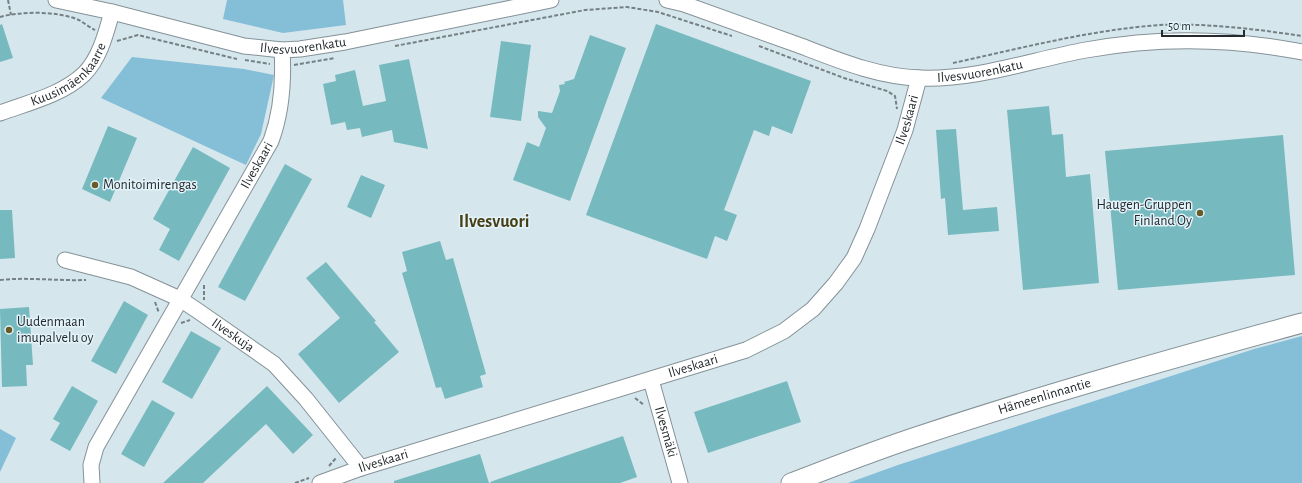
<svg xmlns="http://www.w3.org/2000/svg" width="1302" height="483" font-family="'Alegreya Sans',sans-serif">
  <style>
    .forest { fill: #84bed7 }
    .building { fill: #76babf }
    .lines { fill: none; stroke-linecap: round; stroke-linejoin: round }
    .minor-casing { stroke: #849298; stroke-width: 17 }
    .major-casing { stroke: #849298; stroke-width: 21 }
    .path { stroke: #758084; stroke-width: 2; stroke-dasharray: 4 2; stroke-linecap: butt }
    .minor { stroke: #fff; stroke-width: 15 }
    .major { stroke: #fff; stroke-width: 19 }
    .poi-dot { fill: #675c29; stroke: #e3f3fa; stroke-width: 1.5 }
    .labels { text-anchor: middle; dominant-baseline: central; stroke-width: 3; stroke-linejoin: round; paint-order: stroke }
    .street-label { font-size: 14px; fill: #242a2d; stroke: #e3f3fa }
    .poi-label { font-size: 14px; fill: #242a2d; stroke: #e3f3fa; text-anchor: start }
    .district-label { font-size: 18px; font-weight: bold; fill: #473e15; stroke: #e3f3fa }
  </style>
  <rect width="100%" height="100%" fill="#d6e6ed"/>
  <g class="forest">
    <path d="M227 0H343L346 25 283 33 223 19Z"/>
    <path d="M132 57 244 69 274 75 261 134 246 165 101 98Z"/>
    <path d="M1302 336V483H848L898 465 1254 349Z"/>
    <path d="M0 429 16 438 0 472Z"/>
  </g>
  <g class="building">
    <path d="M2 24 13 58 0 62V25Z"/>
    <path d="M656 24 811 81 792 134 772 126 769 136 754 130 724 210 737 215 727 241 715 236 707 259 586 215Z"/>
    <path d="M590 35 626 48 570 201 513 180 527 142 539 147 546 128 538 117V111L552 113 560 91 559 85 565 84 564 82 574 79Z"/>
    <path d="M501 41 531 45 521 121 490 117Z"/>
    <path d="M409 59 428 149 394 142 392 130 362 137 360 128 347 130 345 122 331 125 323 84 336 81 335 75 355 70 363 106 386 101 379 65Z"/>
    <path d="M1049 106 1052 135 1063 134 1066 177 1090 174 1099 283 1023 290 1007 110Z"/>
    <path d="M108 126 137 138 110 202 82 189Z"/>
    <path d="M956 129 963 210 997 207 999 231 948 235 945 198 941 199 936 130Z"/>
    <path d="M1283 135 1295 275 1118 290 1105 151Z"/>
    <path d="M193 147 230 168 179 261 159 250 170 229 153 219Z"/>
    <path d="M285 164 312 179 245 301 218 287Z"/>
    <path d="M361 175 385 185 371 218 347 207Z"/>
    <path d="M0 210H12L15 258 0 259Z"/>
    <path d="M440 241 446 260 453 258 486 374 480 376 483 387 445 399 441 387 436 388 402 273 407 271 402 252Z"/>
    <path d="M326 262 376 321 374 322 399 352 339 403 298 354 340 318 306 278Z"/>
    <path d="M124 301 148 315 116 374 91 361Z"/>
    <path d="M29 307 33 365H26L27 386 2 387 0 309Z"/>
    <path d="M191 331 221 348 192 399 162 382Z"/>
    <path d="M787 381 801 422 708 453 694 412Z"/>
    <path d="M72 386 98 401 70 451 50 440 60 423 53 419Z"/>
    <path d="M267 386 313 435 293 454 266 424 203 483H163Z"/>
    <path d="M152 400 175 413 144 467 121 454Z"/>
    <path d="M623 436 637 477 620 483H491L490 482Z"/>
    <path d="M480 454 489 483H394V481Z"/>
  </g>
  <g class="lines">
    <defs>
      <g id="minor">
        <path id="s1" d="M56 0 112 12 244 46 282 50 300 49 345 42 551 0"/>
        <path id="s2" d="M667 0 684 4C723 18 762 32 801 46 840 61 879 77 920 78 977 80 1031 60 1086 50 1157 37 1231 38 1302 52"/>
        <path id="s3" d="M0 113C27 103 62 95 84 74 100 58 106 33 112 12"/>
        <path id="s4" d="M65 260 131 277 180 299 198 311 274 364 306 399 361 468"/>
        <path id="s5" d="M651 380 680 483"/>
        <path id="s6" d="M92 483 91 465 96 447 271 141C282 111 284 82 282 50"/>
        <path id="s7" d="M320 483 361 468 746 350 784 331 813 309 836 283 854 258 867 229 905 130 919 78"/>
      </g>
      <g id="major">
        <path id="s8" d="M791 483C833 467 876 450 919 436 1045 394 1174 358 1302 323"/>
      </g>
    </defs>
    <use href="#minor" class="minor-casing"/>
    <use href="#major" class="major-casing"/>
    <g class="path">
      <path d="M8 0 11 15"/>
      <path d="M0 17C22 11 58 11 79 20 84 23 89 27 95 30"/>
      <path d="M117 41 138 35 237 59"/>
      <path d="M395 46 585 10 627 7 658 12 732 36"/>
      <path d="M759 46 844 78 887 91 895 96 897 109"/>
      <path d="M245 60 270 64"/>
      <path d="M953 63C1022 48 1090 30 1160 25 1207 23 1255 29 1302 36"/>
      <path d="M294 65 335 58"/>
      <path d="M0 280C29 277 57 281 86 280"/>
      <path d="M204 285V300"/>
      <path d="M155 302 159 313"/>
      <path d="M181 323 190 320"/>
      <path d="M635 398 644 405"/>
      <path d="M329 466 336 458"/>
      <path d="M295 483 309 478"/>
    </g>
    <use href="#minor" class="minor"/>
    <use href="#major" class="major"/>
  </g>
  <g class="poi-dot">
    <circle cx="95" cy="185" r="4"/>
    <circle cx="1200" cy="213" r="4"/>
    <circle cx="9" cy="330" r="4"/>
  </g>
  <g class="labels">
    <g class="street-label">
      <text stroke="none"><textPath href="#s1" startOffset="253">Ilvesvuorenkatu</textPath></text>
      <text stroke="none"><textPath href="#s3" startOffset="81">Kuusimäenkaarre</textPath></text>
      <text stroke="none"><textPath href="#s2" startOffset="326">Ilvesvuorenkatu</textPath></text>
      <text stroke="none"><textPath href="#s7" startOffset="739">Ilveskaari</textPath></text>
      <text stroke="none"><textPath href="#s6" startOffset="361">Ilveskaari</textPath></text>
      <text stroke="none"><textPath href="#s4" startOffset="186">Ilveskuja</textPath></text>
      <text stroke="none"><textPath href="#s7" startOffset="391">Ilveskaari</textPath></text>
      <text stroke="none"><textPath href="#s8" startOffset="268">Hämeenlinnantie</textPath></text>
      <text stroke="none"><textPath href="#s5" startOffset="54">Ilvesmäki</textPath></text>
      <text stroke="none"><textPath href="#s7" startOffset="67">Ilveskaari</textPath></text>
    </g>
    <g class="poi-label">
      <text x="103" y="185">Monitoimirengas</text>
      <text x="1192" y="205" text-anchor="end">Haugen-Gruppen<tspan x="1192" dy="16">Finland Oy</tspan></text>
      <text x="17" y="322">Uudenmaan<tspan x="17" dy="16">imupalvelu oy</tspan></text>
    </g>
    <g class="district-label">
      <text x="494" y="222">Ilvesvuori</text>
    </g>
  </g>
  <path d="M1162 30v6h82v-6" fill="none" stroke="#242a2d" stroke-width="2"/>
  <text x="1168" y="30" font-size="12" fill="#242a2d" stroke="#e3f3fa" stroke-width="3" paint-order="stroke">50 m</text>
</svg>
